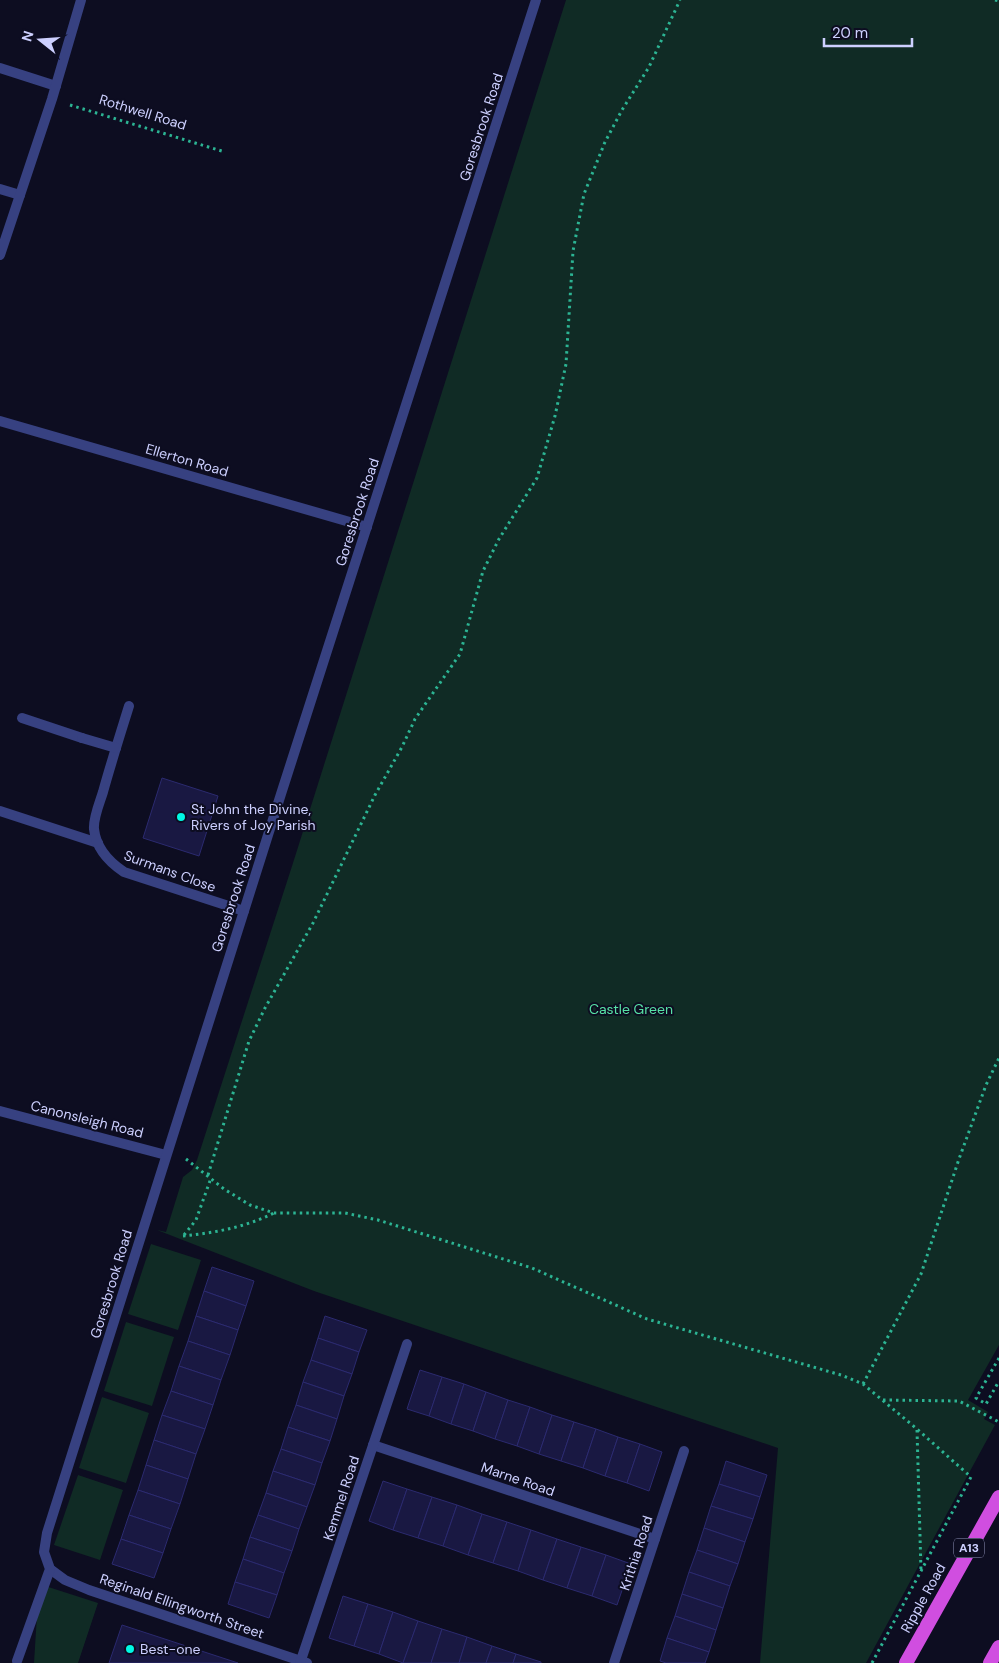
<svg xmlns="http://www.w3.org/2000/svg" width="999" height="1663" font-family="'DM Sans',sans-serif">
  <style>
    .green { fill: #102b25 }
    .building { fill: #191842; stroke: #2b2a6f }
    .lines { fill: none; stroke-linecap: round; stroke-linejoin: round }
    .path { stroke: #2cb493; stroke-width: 3; stroke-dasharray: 2.5 4; stroke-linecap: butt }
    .service { stroke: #374181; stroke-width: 10 }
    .minor { stroke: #374181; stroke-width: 10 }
    .trunk { stroke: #d04ee0; stroke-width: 14 }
    .poi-dot { fill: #00f8e4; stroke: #0d0d21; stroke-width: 2 }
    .labels { text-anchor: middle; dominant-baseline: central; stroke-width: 4; stroke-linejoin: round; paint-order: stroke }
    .shield { fill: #0d0d21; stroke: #9396bc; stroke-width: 1 }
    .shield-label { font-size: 12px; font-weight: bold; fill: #cdd0ff }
    .street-label { font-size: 14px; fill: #cdd0ff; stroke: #0d0d21 }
    .poi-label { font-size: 14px; fill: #cdd0ff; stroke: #0d0d21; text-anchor: start }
    .park-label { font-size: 14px; fill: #57e1a6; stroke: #0d0d21 }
  </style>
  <rect width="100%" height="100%" fill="#0d0d21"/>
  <g class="green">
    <path d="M566 0H999V1345L968 1400 988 1412 984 1419 995 1425 866 1663H760L778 1448 314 1291 157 1230 166 1232 183 1177 192 1170 197 1160 293 863Z"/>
    <path d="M151 1244 201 1260 178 1330 128 1314Z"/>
    <path d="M126 1322 174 1337 152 1406 104 1391Z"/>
    <path d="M102 1397 149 1413 126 1483 79 1468Z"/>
    <path d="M78 1475 123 1490 100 1560 54 1545Z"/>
    <path d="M39 1584 98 1603 78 1663H34Z"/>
  </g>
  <g class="building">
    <path d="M162 778 218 796 199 856 143 838Z"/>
    <path d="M212 1267 254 1281 246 1306 204 1291Z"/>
    <path d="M204 1291 246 1306 238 1330 196 1316Z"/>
    <path d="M196 1316 238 1330 230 1355 188 1341Z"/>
    <path d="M325 1316 367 1330 359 1352 318 1338Z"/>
    <path d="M318 1338 359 1352 352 1374 311 1360Z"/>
    <path d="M188 1341 230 1355 221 1380 179 1366Z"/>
    <path d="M311 1360 352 1374 344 1396 303 1382Z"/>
    <path d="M179 1366 221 1380 213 1405 171 1391Z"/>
    <path d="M420 1370 442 1377 429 1416 407 1409Z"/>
    <path d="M442 1377 464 1384 451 1424 429 1416Z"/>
    <path d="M303 1382 344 1396 337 1419 296 1405Z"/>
    <path d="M464 1384 486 1392 473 1431 451 1424Z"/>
    <path d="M171 1391 213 1405 205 1429 162 1415Z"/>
    <path d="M486 1392 508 1400 495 1439 473 1431Z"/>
    <path d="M508 1400 530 1407 517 1446 495 1439Z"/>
    <path d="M296 1405 337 1419 330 1441 288 1427Z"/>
    <path d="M530 1407 552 1415 539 1454 517 1446Z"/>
    <path d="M162 1415 205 1429 196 1454 154 1440Z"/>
    <path d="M552 1415 574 1422 561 1461 539 1454Z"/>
    <path d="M574 1422 596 1429 583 1468 561 1461Z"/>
    <path d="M288 1427 330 1441 322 1463 281 1449Z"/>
    <path d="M596 1429 618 1437 605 1476 583 1468Z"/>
    <path d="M618 1437 640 1444 627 1483 605 1476Z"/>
    <path d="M154 1440 196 1454 188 1479 146 1465Z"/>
    <path d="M640 1444 662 1452 649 1491 627 1483Z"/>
    <path d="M281 1449 322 1463 315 1485 273 1471Z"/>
    <path d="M726 1461 767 1475 760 1497 719 1484Z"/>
    <path d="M146 1465 188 1479 180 1504 138 1490Z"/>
    <path d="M273 1471 315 1485 307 1507 266 1493Z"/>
    <path d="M383 1481 407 1489 393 1530 369 1521Z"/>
    <path d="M719 1484 760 1497 753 1519 711 1506Z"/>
    <path d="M407 1489 432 1497 418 1538 393 1530Z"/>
    <path d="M138 1490 180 1504 171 1529 129 1515Z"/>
    <path d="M266 1493 307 1507 299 1529 258 1515Z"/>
    <path d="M432 1497 457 1505 443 1546 418 1538Z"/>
    <path d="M457 1505 482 1514 468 1555 443 1546Z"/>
    <path d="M711 1506 753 1519 745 1542 704 1528Z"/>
    <path d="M482 1514 507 1522 493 1563 468 1555Z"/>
    <path d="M129 1515 171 1529 163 1553 121 1539Z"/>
    <path d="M258 1515 299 1529 292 1551 250 1537Z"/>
    <path d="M507 1522 531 1530 518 1571 493 1563Z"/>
    <path d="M704 1528 745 1542 738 1564 697 1550Z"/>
    <path d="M531 1530 557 1539 543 1580 518 1571Z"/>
    <path d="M250 1537 292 1551 284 1573 243 1559Z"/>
    <path d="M121 1539 163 1553 154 1578 112 1564Z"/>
    <path d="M557 1539 581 1547 567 1588 543 1580Z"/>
    <path d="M581 1547 606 1555 592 1596 567 1588Z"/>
    <path d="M697 1550 738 1564 730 1586 689 1572Z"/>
    <path d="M606 1555 631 1564 617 1605 592 1596Z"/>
    <path d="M243 1559 284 1573 277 1595 235 1582Z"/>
    <path d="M689 1572 730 1586 723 1608 682 1594Z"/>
    <path d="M235 1582 277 1595 269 1618 228 1604Z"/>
    <path d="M682 1594 723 1608 716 1630 675 1616Z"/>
    <path d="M343 1596 368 1604 354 1646 329 1638Z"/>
    <path d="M368 1604 393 1612 379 1654 354 1646Z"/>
    <path d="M393 1612 418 1621 403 1663 379 1654Z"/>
    <path d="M675 1616 716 1630 709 1652 667 1638Z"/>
    <path d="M418 1621 442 1629 431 1663H403Z"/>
    <path d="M122 1625 238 1663H109Z"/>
    <path d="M442 1629 467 1637 459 1663H431Z"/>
    <path d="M467 1637 492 1646 486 1663H459Z"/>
    <path d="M667 1638 709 1652 705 1663H666L660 1661Z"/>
    <path d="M492 1646 516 1654 513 1663H486Z"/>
    <path d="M516 1654 541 1662V1663H513Z"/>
  </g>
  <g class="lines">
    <g class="path">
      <path d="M995 0 999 1"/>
      <path d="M70 105 225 152"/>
      <path d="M186 1159 224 1189 250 1205 274 1213H345L378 1220 532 1268 647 1319 841 1375 863 1384 917 1429 971 1477 872 1663"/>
      <path d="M208 1175 249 1041 265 1008 313 923 375 795 402 747 415 719 460 654 483 571 499 539 537 478 555 416 566 364 573 251 584 194 605 142 622 110 649 67 680 0"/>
      <path d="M184 1235 196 1220 211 1178"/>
      <path d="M183 1236C214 1233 246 1227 274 1213"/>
      <path d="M999 1358 976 1398 986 1404 999 1381"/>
      <path d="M863 1384 921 1274 959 1159 986 1085 999 1058"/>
      <path d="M883 1400 959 1401 999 1422"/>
      <path d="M917 1430 921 1571"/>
    </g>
    <g class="service">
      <path d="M0 68 56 86"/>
      <path d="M0 189 20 195"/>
      <path d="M22 718 82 738"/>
      <path d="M0 811 98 843"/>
    </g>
    <g class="minor">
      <path d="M0 255 52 99 81 0"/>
      <path d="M0 421 367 527"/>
      <path d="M129 706C120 735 111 763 103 792 100 802 93 818 94 829 96 848 109 862 124 872L244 911"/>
      <path d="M82 738 116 748"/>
      <path d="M0 1111 166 1155"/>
      <path d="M373 1445 655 1539"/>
      <path d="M50 1569 65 1580 89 1590 307 1663"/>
      <path d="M17 1661 50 1569 44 1552 47 1533 281 794 536 0"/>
      <path d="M300 1663 407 1344"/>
      <path d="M614 1663 684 1451"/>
    </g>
    <g class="trunk">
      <path d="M906 1663 999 1497"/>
      <path d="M990 1663 999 1647"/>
    </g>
  </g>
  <g class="poi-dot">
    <circle cx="181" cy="817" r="5"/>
    <circle cx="130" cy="1649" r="5"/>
  </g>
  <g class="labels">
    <rect class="shield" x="954" y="1538.5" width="30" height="19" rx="4"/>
    <g class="shield-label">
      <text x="969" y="1548">A13</text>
    </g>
    <g class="street-label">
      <text transform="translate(143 112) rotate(17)">Rothwell Road</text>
      <text transform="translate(481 127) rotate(-72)">Goresbrook Road</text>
      <text transform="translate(187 460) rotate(16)">Ellerton Road</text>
      <text transform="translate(357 512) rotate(-72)">Goresbrook Road</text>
      <text transform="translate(170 871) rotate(20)">Surmans Close</text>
      <text transform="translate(233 898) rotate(-72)">Goresbrook Road</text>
      <text transform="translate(87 1119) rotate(14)">Canonsleigh Road</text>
      <text transform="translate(111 1284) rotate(-73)">Goresbrook Road</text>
      <text transform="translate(518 1479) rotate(19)">Marne Road</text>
      <text transform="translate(341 1498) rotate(-72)">Kemmel Road</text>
      <text transform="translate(636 1553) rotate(-72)">Krithia Road</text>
      <text transform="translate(923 1598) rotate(-61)">Ripple Road</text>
      <text transform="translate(182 1606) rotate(19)">Reginald Ellingworth Street</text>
    </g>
    <g class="poi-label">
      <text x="191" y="809">St John the Divine,<tspan x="191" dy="16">Rivers of Joy Parish</tspan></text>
      <text x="140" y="1649">Best-one</text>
    </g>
    <g class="park-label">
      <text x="631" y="1009">Castle Green</text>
    </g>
  </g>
  <g transform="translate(40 40) rotate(287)" stroke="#0d0d21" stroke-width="4" paint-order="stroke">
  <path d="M0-4L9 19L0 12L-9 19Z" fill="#cdd0ff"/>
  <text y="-8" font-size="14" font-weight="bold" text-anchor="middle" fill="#cdd0ff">N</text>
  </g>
  <path d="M824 38v8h88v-8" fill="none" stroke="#cdd0ff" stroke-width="2.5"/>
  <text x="832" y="38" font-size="15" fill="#cdd0ff" stroke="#0d0d21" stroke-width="4" paint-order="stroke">20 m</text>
</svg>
